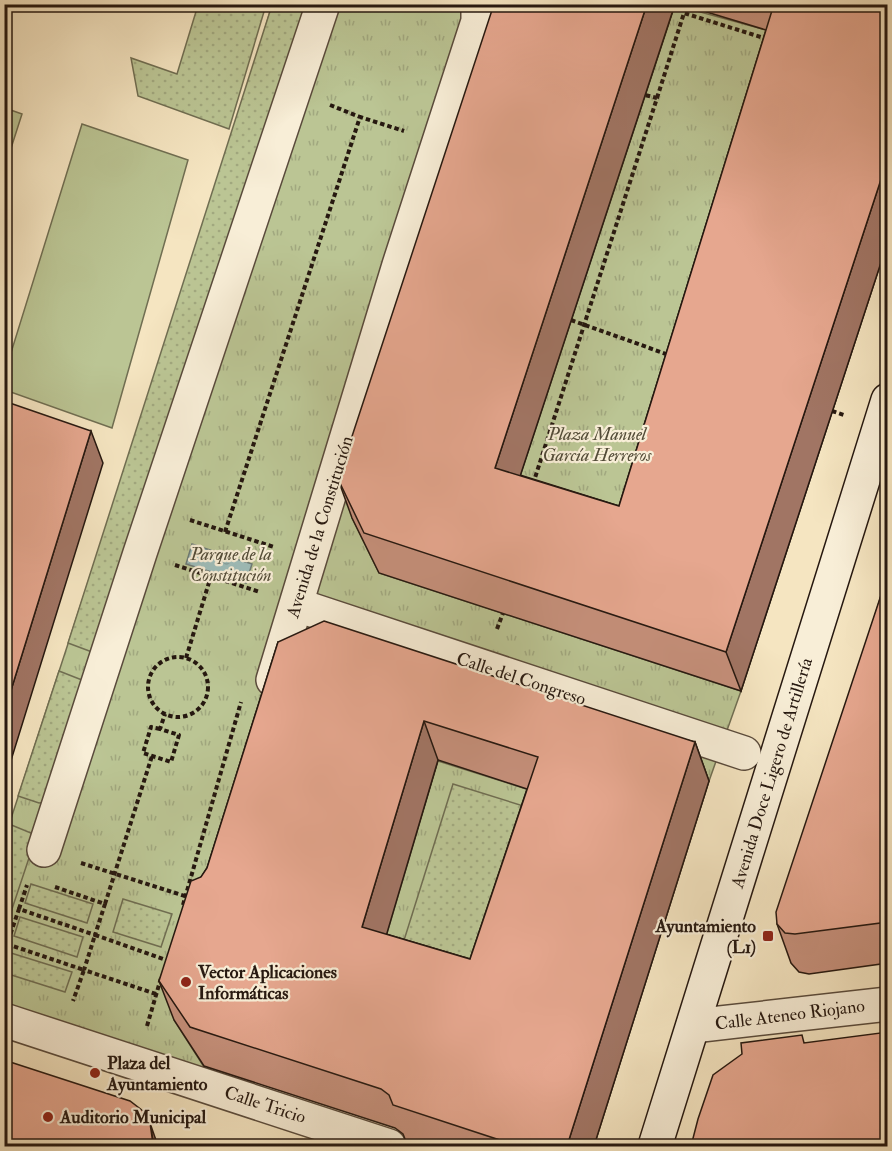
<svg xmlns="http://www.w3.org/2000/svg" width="892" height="1151" font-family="'IM FELL Double Pica',serif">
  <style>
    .grass { fill: url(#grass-tufts); stroke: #706e52; stroke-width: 1.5 }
    .garden { fill: url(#garden-dots); stroke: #706e52; stroke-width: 1.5 }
    .pitch { fill: #bbc594; stroke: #706e52; stroke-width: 1.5 }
    .water { fill: url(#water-ripples); stroke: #6e7b76; stroke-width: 1.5 }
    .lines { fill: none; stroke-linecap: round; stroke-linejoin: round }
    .street-casing { stroke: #5a4b3c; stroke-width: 36 }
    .secondary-casing { stroke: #261810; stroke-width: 36 }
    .path { stroke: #261810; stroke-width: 4; stroke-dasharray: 4.5 3; stroke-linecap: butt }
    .street { stroke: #f8eed7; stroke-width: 33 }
    .secondary { stroke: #f8eed7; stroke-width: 33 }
    .wall { fill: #c6907b; stroke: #261810; stroke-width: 1.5; fill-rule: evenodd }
    .shaded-wall { fill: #a17564; stroke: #261810; stroke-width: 1.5 }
    .building { fill: #e6a78f; stroke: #261810; stroke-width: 1.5; fill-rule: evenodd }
    .poi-dot { fill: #8f2418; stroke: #f8eed7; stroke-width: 2 }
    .labels { text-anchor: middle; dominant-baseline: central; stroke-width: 4.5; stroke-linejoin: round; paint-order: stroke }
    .park-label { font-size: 18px; font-style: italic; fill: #534c38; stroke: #f8eed7 }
    .street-label { font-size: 18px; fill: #261810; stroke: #f8eed7 }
    .poi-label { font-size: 18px; font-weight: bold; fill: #261810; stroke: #f8eed7; text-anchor: start }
  </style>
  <defs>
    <pattern id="grass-tufts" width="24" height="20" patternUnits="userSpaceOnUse" patternTransform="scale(1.5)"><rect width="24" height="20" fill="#bbc594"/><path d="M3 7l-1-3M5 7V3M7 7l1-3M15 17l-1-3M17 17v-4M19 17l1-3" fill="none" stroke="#a1a87f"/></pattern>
    <pattern id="garden-dots" width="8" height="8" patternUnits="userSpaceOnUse" patternTransform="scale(1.5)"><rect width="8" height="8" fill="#bbc594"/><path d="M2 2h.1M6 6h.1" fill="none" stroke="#a1a87f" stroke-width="1.8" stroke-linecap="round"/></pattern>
    <pattern id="water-ripples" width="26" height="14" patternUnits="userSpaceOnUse" patternTransform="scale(1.5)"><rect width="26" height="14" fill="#9ebdba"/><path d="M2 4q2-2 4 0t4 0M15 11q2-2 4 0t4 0" fill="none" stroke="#88a29f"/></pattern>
  </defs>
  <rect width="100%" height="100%" fill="#f5e5c1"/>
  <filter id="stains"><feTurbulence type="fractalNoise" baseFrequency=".00333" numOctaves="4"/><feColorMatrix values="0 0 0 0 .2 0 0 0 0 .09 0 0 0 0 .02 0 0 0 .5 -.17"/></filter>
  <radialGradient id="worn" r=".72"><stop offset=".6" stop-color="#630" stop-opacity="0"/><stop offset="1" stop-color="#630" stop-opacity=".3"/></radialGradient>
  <g class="grass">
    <path d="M272 5H520L352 518 379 573 741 691 709 781 339 661 174 1020 213 1081 5 1010V837L229 150Z"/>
    <path d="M675 5 784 35 633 545 510 507Z"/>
    <path d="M438 761 552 797 485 998 377 967Z"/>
  </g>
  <g class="garden">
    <path d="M198 5H266L229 129 138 96 131 58 177 74Z"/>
    <path d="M272 5H306L92 652 68 643Z"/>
    <path d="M59 671 82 680 48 802 39 803 18 796Z"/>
    <path d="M453 784 533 809 476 993 395 969Z"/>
    <path d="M9 824 31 833 33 846 5 930 4 837Z"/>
    <path d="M31 884 93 904 87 923 25 903Z"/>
    <path d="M123 899 172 914 161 947 113 932Z"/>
    <path d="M20 917 83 937 77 957 14 936Z"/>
    <path d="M11 953 72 972 65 992 5 973Z"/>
  </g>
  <g class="pitch">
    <path d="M5 108 22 114 5 167 4 108Z"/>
    <path d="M82 124 188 160 112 428 5 390V372Z"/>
  </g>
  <path class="water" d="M192 544 252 564 246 583 186 564Z"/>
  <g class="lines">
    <defs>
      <g id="street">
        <path d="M297 605 744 753"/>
        <path d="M273 680 399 265 478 21V4"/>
        <path d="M44 850 140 553 323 4"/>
        <path d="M4 1020 389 1146"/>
        <path d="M693 1026 888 1004"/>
      </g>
      <path id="secondary" d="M655 1146 888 400"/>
    </defs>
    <use href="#street" class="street-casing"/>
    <use href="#secondary" class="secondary-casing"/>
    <g class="path">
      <path d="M657 98 684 13 767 39"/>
      <path d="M330 105 360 117"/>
      <path d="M571 320 669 355"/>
      <path d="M832 411 844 415"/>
      <path d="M533 484 657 98 645 95"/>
      <path d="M190 520 274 547"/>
      <path d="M225 532 360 117 404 131"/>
      <path d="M175 565 260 592"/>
      <path d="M497 629 503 613"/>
      <circle cx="178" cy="687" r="30"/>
      <path d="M186 658 211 576"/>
      <path d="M160 729 151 727 143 753 171 762 179 735 160 729 165 714"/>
      <path d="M81 863 188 897"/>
      <path d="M55 887 105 904 95 935 19 909 7 944 84 970 73 1001"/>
      <path d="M105 904 152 756"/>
      <path d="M183 905 241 702"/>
      <path d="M19 909 27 885"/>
      <path d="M156 994 84 970 95 935 166 960"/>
      <path d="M147 1026 161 978"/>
    </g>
    <use href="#street" class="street"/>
    <use href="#secondary" class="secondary"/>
  </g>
  <g class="wall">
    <path d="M675 4 520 475 619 506 766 30 680 4H888V241L741 691 379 573 352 518 338 479Z"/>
    <path d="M888 574V963L809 974 799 972 791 963 777 924Z"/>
    <path d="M278 642 695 742 709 781 594 1146H414L407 1144 403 1134 395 1128 204 1066 174 1020 159 981 201 877 207 868ZM438 760 527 789 470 959 386 934Z"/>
  </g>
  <g class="shaded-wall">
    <path d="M647 4H675L510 507 495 468Z"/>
    <path d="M888 158V241L741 691 726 652Z"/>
    <path d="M91 431 103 463 4 783V713Z"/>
    <path d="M424 721 438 760 377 967 362 927Z"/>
    <path d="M695 742 709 781 594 1146H567Z"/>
    <path d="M150 1123 158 1146H154Z"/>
  </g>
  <g class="building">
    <path d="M494 4H647L495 468 619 506 774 4H888V158L726 652 364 533 338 479Z"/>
    <path d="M4 401 91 431 4 713Z"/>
    <path d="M888 574V922L795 934 785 933 777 924 776 912Z"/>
    <path d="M324 621 695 742 567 1146H518L393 1105 389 1095 381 1089 190 1027 159 981 191 881 201 877 207 868 278 642ZM424 721 538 757 470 959 362 927Z"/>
    <path d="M888 1032V1146H691L698 1119 713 1075 742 1054 741 1043 802 1035 804 1043Z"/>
    <path d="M4 1060 130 1101 143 1111 150 1123 153 1144 156 1146H4Z"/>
  </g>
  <g class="poi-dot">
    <rect x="762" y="930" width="12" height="12" rx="3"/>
    <circle cx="186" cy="982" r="6"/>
    <circle cx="95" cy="1073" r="6"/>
    <circle cx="48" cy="1117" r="6"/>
  </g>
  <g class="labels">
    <g class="park-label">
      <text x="597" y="434">Plaza Manuel<tspan x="597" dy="21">García Herreros</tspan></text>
      <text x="231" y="554">Parque de la<tspan x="231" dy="21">Constitución</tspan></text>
    </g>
    <g class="street-label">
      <text transform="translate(320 527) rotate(-73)">Avenida de la Constitución</text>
      <text transform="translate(521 679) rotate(18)">Calle del Congreso</text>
      <text transform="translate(772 773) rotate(-73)">Avenida Doce Ligero de Artillería</text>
      <text transform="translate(790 1015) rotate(-7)">Calle Ateneo Riojano</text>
      <text transform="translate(265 1105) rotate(18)">Calle Tricio</text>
    </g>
    <g class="poi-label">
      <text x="756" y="926" text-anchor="end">Ayuntamiento<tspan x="756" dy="21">(L1)</tspan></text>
      <text x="198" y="972">Vector Aplicaciones<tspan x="198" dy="21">Informáticas</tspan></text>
      <text x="107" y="1063">Plaza del<tspan x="107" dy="21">Ayuntamiento</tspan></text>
      <text x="60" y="1117">Auditorio Municipal</text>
    </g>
  </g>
  <rect width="892" height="1151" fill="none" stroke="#f5e5c1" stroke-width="24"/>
  <rect x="6" y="6" width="880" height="1139" fill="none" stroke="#261810" stroke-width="3"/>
  <rect x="12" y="12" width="868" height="1127" fill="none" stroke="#261810" stroke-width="1.5"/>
  <rect width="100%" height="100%" filter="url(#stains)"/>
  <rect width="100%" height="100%" fill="url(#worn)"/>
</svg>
